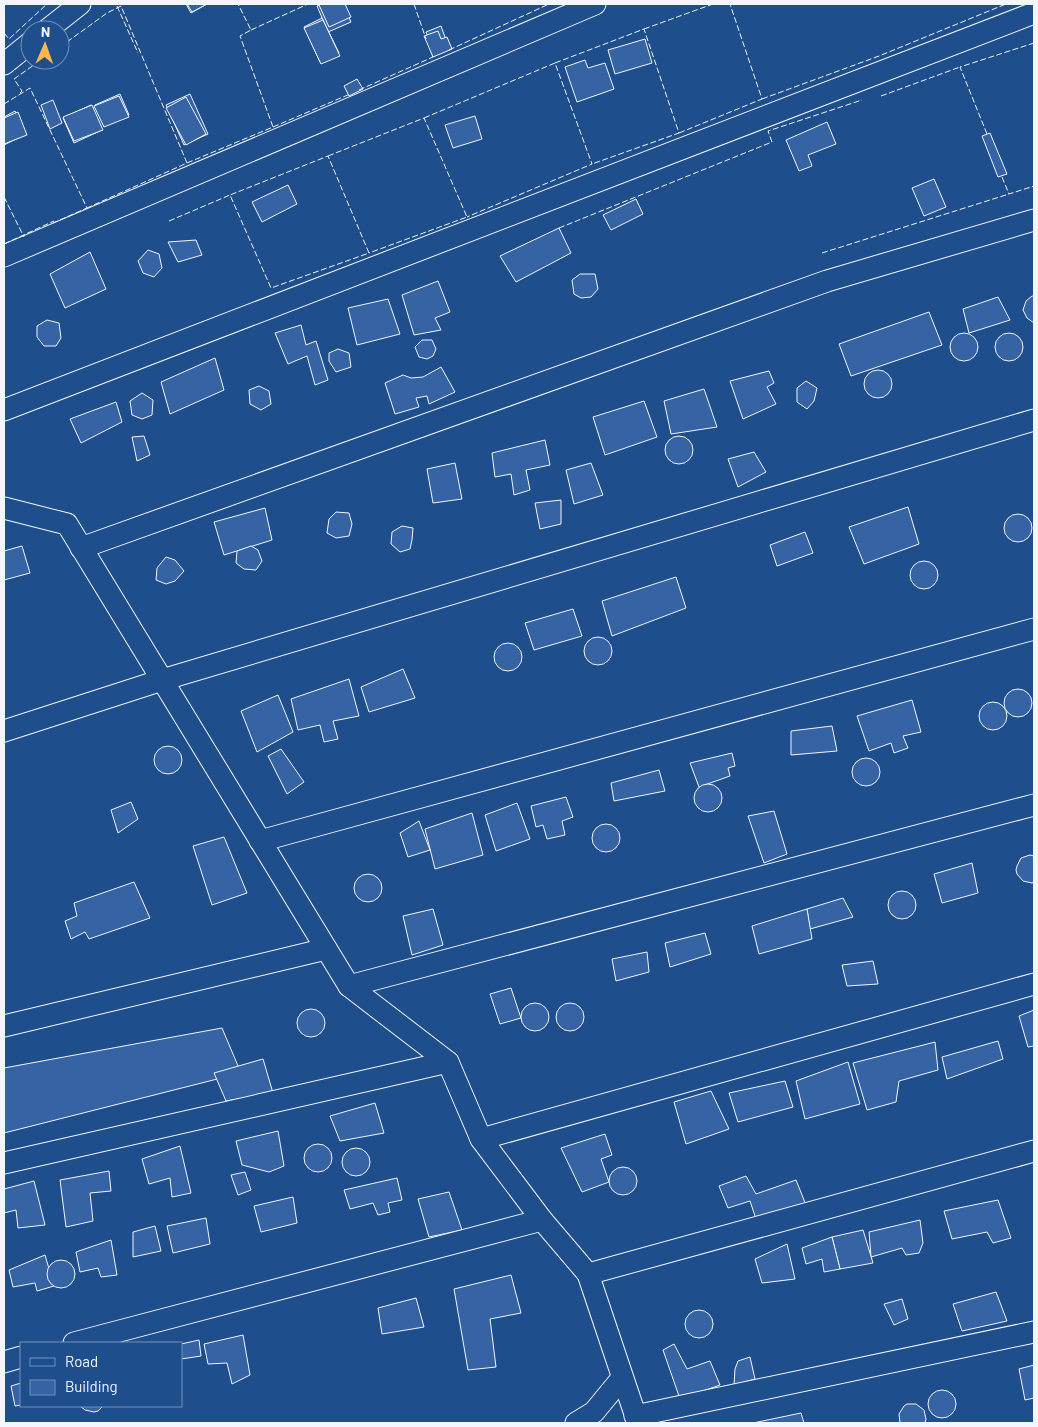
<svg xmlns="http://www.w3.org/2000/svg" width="1038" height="1427" font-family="Barlow,sans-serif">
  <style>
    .building { fill: #3563a3; stroke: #f2f6ff }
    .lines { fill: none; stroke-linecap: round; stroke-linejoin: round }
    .street-casing { stroke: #f2f6ff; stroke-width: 23 }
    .street { stroke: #1f4e8c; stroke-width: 21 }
    .fence { stroke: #f2f6ff; stroke-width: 1; stroke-dasharray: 6 2.5; stroke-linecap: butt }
  </style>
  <rect width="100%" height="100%" fill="#1f4e8c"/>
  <g class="building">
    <path d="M186 4H207L191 13Z"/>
    <path d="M187 4H207L192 12Z"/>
    <path d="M322 4H343L351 22 328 32 317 6Z"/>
    <path d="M322 4H345L351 17 329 27 319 5Z"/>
    <path d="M322 18 339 53 320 62 304 27Z"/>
    <path d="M323 20 340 56 321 64 304 28Z"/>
    <path d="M441 26 449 48 434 54 426 32Z"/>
    <path d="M438 31 441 39 447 37 452 49 433 57 424 36Z"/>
    <path d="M645 39 652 63 615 74 608 50Z"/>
    <path d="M585 60 588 68 605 63 614 89 577 102 565 67Z"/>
    <path d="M357 79 363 89 349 96 344 86Z"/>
    <path d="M120 94 129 115 104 126 95 105Z"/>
    <path d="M190 94 208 134 184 145 166 105Z"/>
    <path d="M119 96 129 117 104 127 94 106Z"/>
    <path d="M186 97 206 134 186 145 166 108Z"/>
    <path d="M53 100 62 123 50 129 41 105Z"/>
    <path d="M91 105 102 130 74 143 63 118Z"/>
    <path d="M92 105 103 130 74 141 63 117Z"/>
    <path d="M15 111 26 134 4 145V117Z"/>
    <path d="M18 112 27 135 4 144V118Z"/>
    <path d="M475 116 482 139 453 148 445 125Z"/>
    <path d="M827 122 836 144 808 155 812 166 799 171 786 140Z"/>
    <path d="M990 133 1007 174 998 177 982 136Z"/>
    <path d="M934 179 946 207 924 216 912 188Z"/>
    <path d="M288 185 297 204 262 222 252 202Z"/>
    <path d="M636 199 643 214 611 230 603 215Z"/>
    <path d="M559 228 571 253 516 282 500 256Z"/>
    <path d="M196 240 202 255 178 262 168 242Z"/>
    <path d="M148 250 159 254 162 268 154 277 143 273 138 261Z"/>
    <path d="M90 252 106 289 65 308 50 274Z"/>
    <path d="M580 274H595L598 289 591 297 581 298 574 294 572 280Z"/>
    <path d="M438 281 450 312 435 318 441 330 414 335 402 295Z"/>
    <path d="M1032 296H1034V323L1027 318 1023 310 1026 301Z"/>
    <path d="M998 297 1010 320 969 333 963 309Z"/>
    <path d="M388 299 400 334 357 345 348 308Z"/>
    <path d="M929 312 942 345 851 376 839 344Z"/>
    <path d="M47 320 59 323 61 338 56 346H44L37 337V326Z"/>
    <path d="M301 325 306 345 316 341 328 380 315 385 307 356 288 364 275 333Z"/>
    <circle cx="964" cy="347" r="14"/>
    <circle cx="1009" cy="347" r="14"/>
    <path d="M422 340H432L436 349 433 356 427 359 419 357 415 347Z"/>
    <path d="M338 349 349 353 351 367 336 372 329 361V353Z"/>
    <path d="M215 358 224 390 170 414 161 382Z"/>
    <path d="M441 367 455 392 429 404 427 396 416 398 419 407 395 414 385 383 403 375 411 378 423 377Z"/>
    <circle cx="878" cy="384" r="14"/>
    <path d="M769 371 774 383 767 387 776 404 743 419 730 381Z"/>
    <path d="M806 381 817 388 814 401 807 409 797 402V388Z"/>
    <path d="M259 386 269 391 271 404 261 410 250 404 249 390Z"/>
    <path d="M704 389 717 427 671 434 664 401Z"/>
    <path d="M142 393 153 400 152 415 142 419 132 415 130 401Z"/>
    <path d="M644 401 657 437 605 455 593 417Z"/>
    <path d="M116 402 122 422 81 443 70 419Z"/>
    <circle cx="679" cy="450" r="14"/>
    <path d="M144 436 150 455 137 461 132 437Z"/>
    <path d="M545 440 550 465 526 470 530 490 514 495 511 474 495 477 492 453Z"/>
    <path d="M754 452 766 472 738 487 728 459Z"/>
    <path d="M455 463 462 499 433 503 427 469Z"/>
    <path d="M591 463 603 495 574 504 566 470Z"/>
    <path d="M561 500V524L540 529 535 503Z"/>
    <path d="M908 507 919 544 864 564 849 527Z"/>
    <path d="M265 508 272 540 224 555 214 522Z"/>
    <path d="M336 512 349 513 352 524 349 536 336 538 327 533 329 519Z"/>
    <circle cx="1018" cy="528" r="14"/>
    <path d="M402 526 413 528 412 540 410 549 400 552 391 544 392 532Z"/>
    <path d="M805 532 813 553 777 566 770 545Z"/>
    <path d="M22 546 30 573 4 580V551Z"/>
    <path d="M251 546 258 550 262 561 256 570 244 569 236 563 237 551Z"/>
    <path d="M166 557 175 560 184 571 175 581 166 584 156 580 157 568Z"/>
    <circle cx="924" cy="575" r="14"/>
    <path d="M676 577 686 608 612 636 602 601Z"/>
    <path d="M573 609 582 636 534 650 525 623Z"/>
    <circle cx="598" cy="651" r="14"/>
    <circle cx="508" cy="657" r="14"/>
    <path d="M403 669 415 698 369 712 361 687Z"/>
    <path d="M349 679 359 716 333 721 338 739 324 742 320 725 298 730 291 699Z"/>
    <circle cx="1018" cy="703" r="14"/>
    <path d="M278 695 293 732 257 752 241 711Z"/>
    <path d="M912 700 921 732 903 736 908 748 894 753 891 743 869 751 857 716Z"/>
    <circle cx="993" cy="716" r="14"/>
    <path d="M832 726 837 751 791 755V731Z"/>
    <circle cx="168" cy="760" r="14"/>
    <path d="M281 749 304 782 287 794 268 756Z"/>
    <path d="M732 753 735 766 728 768 730 776 699 787 690 763Z"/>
    <circle cx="866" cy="772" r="14"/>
    <path d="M659 770 665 791 614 801 611 783Z"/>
    <circle cx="708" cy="798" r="14"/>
    <path d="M566 797 573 817 562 821 565 835 547 839 543 825 536 827 531 806Z"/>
    <path d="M131 802 138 819 118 833 111 810Z"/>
    <path d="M517 803 530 839 496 851 485 815Z"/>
    <path d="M774 811 787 854 764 863 748 816Z"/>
    <path d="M472 813 483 855 435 869 425 829Z"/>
    <path d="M419 821 430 850 408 857 400 833Z"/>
    <circle cx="606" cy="838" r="14"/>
    <path d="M224 837 247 893 212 905 193 846Z"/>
    <path d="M1030 855 1034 856V882L1032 883 1023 881 1017 874 1016 870 1017 866 1021 858Z"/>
    <path d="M972 863 978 893 942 903 934 874Z"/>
    <circle cx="368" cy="888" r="14"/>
    <path d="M134 882 150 918 89 939 85 932 71 939 65 921 77 916 74 903Z"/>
    <circle cx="902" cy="905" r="14"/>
    <path d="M843 898 853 917 810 929 807 909Z"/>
    <path d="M433 909 443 945 412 955 403 916Z"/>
    <path d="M807 909 812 939 759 954 752 926Z"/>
    <path d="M705 933 711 954 670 967 665 943Z"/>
    <path d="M647 952 649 972 616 981 612 959Z"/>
    <path d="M873 961 878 984 847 986 842 965Z"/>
    <path d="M511 988 521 1018 500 1024 490 994Z"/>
    <circle cx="570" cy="1017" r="14"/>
    <circle cx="535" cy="1017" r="14"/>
    <circle cx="311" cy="1023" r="14"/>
    <path d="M1034 1010V1046L1028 1047 1019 1016Z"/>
    <path d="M222 1028 241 1073 4 1133V1068Z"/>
    <path d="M998 1041 1003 1059 947 1079 942 1057Z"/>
    <path d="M935 1042 938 1070 899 1081 896 1102 867 1110 853 1063Z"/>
    <path d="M263 1059 273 1093 226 1101 214 1073Z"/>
    <path d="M848 1062 860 1104 805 1119 796 1081Z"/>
    <path d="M785 1081 793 1107 738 1122 729 1093Z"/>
    <path d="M711 1091 729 1129 686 1144 674 1102Z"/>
    <path d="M375 1103 384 1133 340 1141 330 1116Z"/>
    <path d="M278 1131 284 1166 269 1172 242 1165 236 1141Z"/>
    <path d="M605 1134 612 1155 601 1159 609 1182 582 1192 561 1148Z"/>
    <circle cx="318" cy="1158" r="14"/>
    <path d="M180 1146 191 1193 172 1197 170 1178 149 1184 142 1159Z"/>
    <circle cx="356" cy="1162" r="14"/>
    <circle cx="623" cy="1181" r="14"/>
    <path d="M109 1171 111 1191 90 1193 93 1221 66 1227 60 1180Z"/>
    <path d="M245 1172 251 1190 238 1195 231 1175Z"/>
    <path d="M746 1176 756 1194 796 1180 806 1205 756 1219 750 1201 728 1208 719 1186Z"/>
    <path d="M397 1178 402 1200 388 1203 390 1212 378 1215 373 1203 350 1209 344 1190Z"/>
    <path d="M34 1181 45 1225 18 1228 16 1210 4 1213V1189Z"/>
    <path d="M449 1192 462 1230 429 1237 418 1199Z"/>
    <path d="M293 1197 297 1223 261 1232 254 1206Z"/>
    <path d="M998 1200 1011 1238 993 1243 987 1232 952 1239 944 1211Z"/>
    <path d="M206 1218 210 1244 173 1253 167 1226Z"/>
    <path d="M920 1220 923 1243 919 1253 906 1255 902 1248 871 1257 869 1232Z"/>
    <path d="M155 1226 161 1251 133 1257V1232Z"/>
    <path d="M863 1230 873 1263 840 1269 832 1237Z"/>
    <path d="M832 1237 840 1269 824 1272 822 1259 806 1264 802 1248Z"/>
    <path d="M111 1240 117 1275 101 1277 98 1268 80 1272 76 1252Z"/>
    <path d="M787 1244 795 1279 762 1283 755 1259Z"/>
    <path d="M45 1255 54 1286 37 1291 35 1283 13 1287 9 1270Z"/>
    <circle cx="61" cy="1274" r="14"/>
    <path d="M511 1275 521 1313 490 1319 496 1367 468 1370 454 1289Z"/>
    <path d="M996 1292 1007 1321 962 1331 953 1304Z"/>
    <path d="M416 1298 424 1327 382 1334 378 1308Z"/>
    <path d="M902 1299 908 1319 894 1325 884 1304Z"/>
    <circle cx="699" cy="1324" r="14"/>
    <path d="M243 1335 250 1375 232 1384 227 1363 208 1364 204 1344Z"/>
    <path d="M199 1340 201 1356 181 1359V1344Z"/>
    <path d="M674 1344 687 1369 710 1361 720 1385 680 1399 663 1350Z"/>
    <path d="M750 1357 755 1379 734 1385 735 1369 738 1361Z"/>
    <path d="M1034 1365V1398L1025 1400 1019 1369Z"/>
    <path d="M21 1383V1405L15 1406 11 1386Z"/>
    <circle cx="942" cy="1404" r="14"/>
    <path d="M907 1404H916L924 1410 926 1419 925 1423H900L899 1414 904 1406Z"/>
    <path d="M80 1406H103L98 1411 94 1412 85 1410Z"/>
    <path d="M801 1413 804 1423H753Z"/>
  </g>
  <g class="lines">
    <defs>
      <g id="street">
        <path d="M47 30 80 4"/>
        <path d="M4 64 30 43"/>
        <path d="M4 256 595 4"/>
        <path d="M4 410 1034 13"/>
        <path d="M4 508 67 524 349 986 448 1062 481 1139 542 1220 588 1274 638 1423"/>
        <path d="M81 548 827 281 1034 220"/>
        <path d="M4 731 162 680 1034 420"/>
        <path d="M260 841 1034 629"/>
        <path d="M349 986 1034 805"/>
        <path d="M4 1026 326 949"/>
        <path d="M481 1139 1034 984"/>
        <path d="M4 1163 448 1062"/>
        <path d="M588 1274 1034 1151"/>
        <path d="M74 1343 542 1220"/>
        <path d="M4 1362 21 1357"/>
        <path d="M635 1416 1034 1332"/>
        <path d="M576 1423 594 1412 622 1378"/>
      </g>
    </defs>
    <use href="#street" class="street-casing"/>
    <use href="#street" class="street"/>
    <g class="fence">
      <path d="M414 4 426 39"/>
      <path d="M117 6 138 53"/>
      <path d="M644 29 713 4"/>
      <path d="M251 30 308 4"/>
      <path d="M4 33 9 39 47 4"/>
      <path d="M60 47 107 13 121 6 187 163 87 208"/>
      <path d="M449 50 549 4"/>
      <path d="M555 63 644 29 679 133 592 164"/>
      <path d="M359 90 433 57 432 55"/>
      <path d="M20 93 22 91 14 79 41 60"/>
      <path d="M881 96 960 67"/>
      <path d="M762 99 879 56 1006 4"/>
      <path d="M4 104 30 88 87 208 53 223"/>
      <path d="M424 118 555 63 592 164 467 217"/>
      <path d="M273 127 350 94"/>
      <path d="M679 133 762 99 730 4"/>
      <path d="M987 134 960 67 1034 43"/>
      <path d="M328 156 424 118 467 217 369 253"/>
      <path d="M187 163 273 127 240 36 251 30 238 4"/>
      <path d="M1002 177 1009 194 1034 186"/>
      <path d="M4 197 24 237"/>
      <path d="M169 221 230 195 271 288 369 253 328 156 230 195"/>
      <path d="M559 228 772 142 768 131 862 100"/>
      <path d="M4 244 54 221"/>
      <path d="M822 253 1009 194"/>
    </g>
  </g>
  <rect width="1038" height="1427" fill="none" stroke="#f2f6ff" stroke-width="10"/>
  <rect x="20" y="1342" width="162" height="65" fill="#1f4e8c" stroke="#7391ba"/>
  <rect x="30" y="1358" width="25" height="8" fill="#1f4e8c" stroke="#7391ba"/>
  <text x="65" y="1367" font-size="15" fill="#f2f6ff">Road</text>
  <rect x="30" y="1380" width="25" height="15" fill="#3563a3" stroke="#7391ba"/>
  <text x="65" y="1392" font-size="15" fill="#f2f6ff">Building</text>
  <g transform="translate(45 45) rotate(2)"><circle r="24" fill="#1f4e8c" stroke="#7391ba"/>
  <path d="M0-4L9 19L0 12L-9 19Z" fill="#ffb74d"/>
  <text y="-8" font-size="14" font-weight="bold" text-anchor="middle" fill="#f2f6ff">N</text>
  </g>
</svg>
